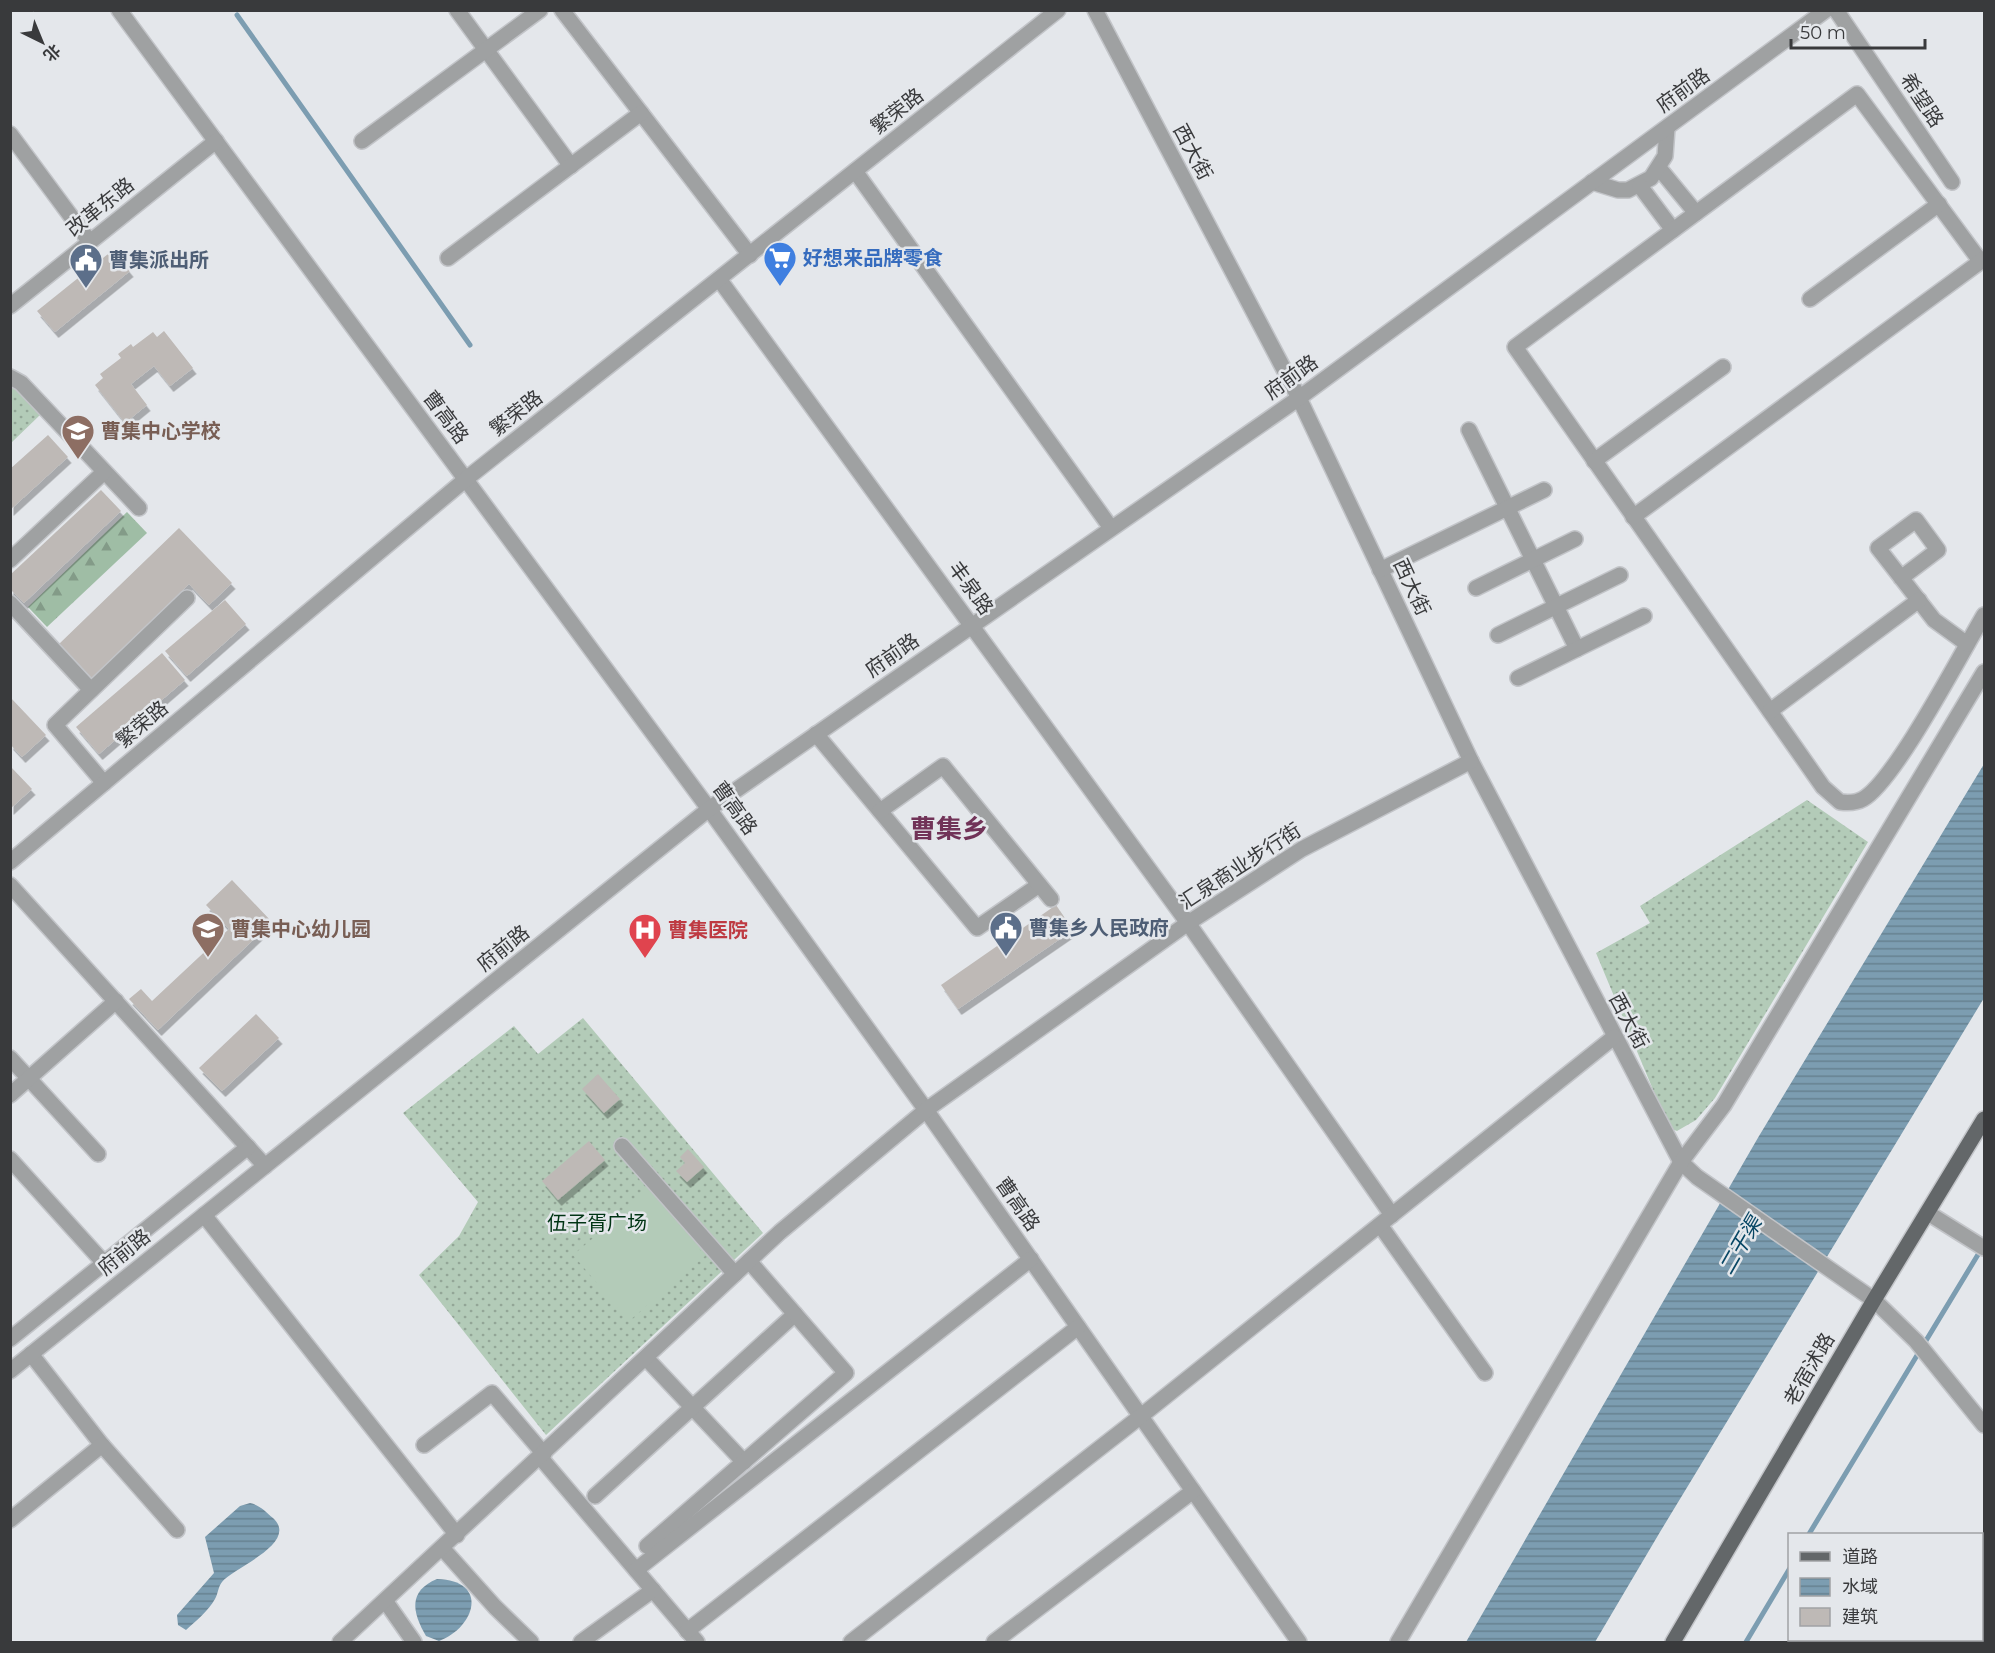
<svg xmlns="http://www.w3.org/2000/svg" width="1995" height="1653" font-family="Montserrat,'Noto Sans SC',sans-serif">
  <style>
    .grass { fill: url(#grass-dots) }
    .forest { fill: url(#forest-firs) }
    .garden { fill: #b3cbb8 }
    .water { fill: url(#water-rules) }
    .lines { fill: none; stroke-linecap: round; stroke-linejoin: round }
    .stream { stroke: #7c9db1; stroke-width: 5 }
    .building { fill: #beb9b6; filter: url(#shadow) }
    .minor-casing { stroke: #c2c4c8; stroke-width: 18 }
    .major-casing { stroke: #c2c4c8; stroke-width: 18 }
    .minor { stroke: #9fa1a2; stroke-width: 15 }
    .major { stroke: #636769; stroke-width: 15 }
    .labels { text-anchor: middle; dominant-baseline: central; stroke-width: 5; stroke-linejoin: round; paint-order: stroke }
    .street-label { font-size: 20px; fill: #393a3c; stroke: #e4e7eb }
    .shop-label { font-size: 20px; font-weight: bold; fill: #366cbe; stroke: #e4e7eb; text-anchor: start }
    .service-label { font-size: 20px; font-weight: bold; fill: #4e5e75; stroke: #e4e7eb; text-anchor: start }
    .education-label { font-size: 20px; font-weight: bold; fill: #785e54; stroke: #e4e7eb; text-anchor: start }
    .health-label { font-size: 20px; font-weight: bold; fill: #be3a42; stroke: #e4e7eb; text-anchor: start }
    .park-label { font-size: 20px; fill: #003414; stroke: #e4e7eb }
    .water-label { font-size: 21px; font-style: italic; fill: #084765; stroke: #e4e7eb }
    .district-label { font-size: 26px; font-weight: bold; fill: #713358; stroke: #e4e7eb }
  </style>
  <defs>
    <pattern id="grass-dots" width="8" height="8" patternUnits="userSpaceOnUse" patternTransform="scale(1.5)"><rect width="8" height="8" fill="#b3cbb8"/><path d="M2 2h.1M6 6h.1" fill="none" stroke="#93a697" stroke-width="1.8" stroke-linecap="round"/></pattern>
    <pattern id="forest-firs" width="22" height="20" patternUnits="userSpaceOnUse" patternTransform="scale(1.5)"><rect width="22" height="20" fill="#9fbda5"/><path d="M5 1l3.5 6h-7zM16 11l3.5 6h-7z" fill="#839b88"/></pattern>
    <pattern id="water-rules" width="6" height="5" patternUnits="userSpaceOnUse" patternTransform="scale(1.5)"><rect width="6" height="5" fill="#7c9db1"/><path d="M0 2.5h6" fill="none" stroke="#678191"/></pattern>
    <filter id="shadow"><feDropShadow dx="3.5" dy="6" stdDeviation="0" flood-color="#0004"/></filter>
  </defs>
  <rect width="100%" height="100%" fill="#e4e7eb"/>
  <g class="grass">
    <path d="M11 385 40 415 11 443Z"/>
    <path d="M1807 800 1868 842 1715 1098 1696 1120 1677 1131 1669 1128 1596 953 1650 923 1640 906Z"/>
    <path d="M583 1018 763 1233 546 1435 419 1275 459 1236 478 1202 403 1113 514 1026 538 1054Z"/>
  </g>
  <path class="forest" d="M127 512 147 533 47 627 28 607Z"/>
  <path class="garden" d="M650 1190 705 1256 629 1321 573 1255Z"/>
  <g class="water">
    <path d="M1984 764V998L1660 1532 1595 1642H1466L1759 1136Z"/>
    <path d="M250 1503C260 1505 266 1512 273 1518 300 1543 233 1568 222 1582 218 1587 218 1594 215 1599 208 1611 196 1621 186 1630L178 1625 177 1615 214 1573 205 1537 240 1506Z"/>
    <path d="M437 1579C489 1580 476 1627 439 1641L426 1636C412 1612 408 1591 437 1579Z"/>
  </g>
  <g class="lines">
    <g class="stream">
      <path d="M237 15 470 345"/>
      <path d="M1809 1534 1982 1248"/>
      <path d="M1746 1642 1790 1568"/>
    </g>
  </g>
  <g class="building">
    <path d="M113 250 130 271 55 332 37 311Z"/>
    <path d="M164 331 193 368 170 386 154 366 131 384 147 405 125 423 95 385 103 378 100 374 121 358 118 354 131 344 133 347 153 332 157 337Z"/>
    <path d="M48 435 68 457 10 510V469Z"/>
    <path d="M101 490 121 511 24 603 10 589V575Z"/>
    <path d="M179 528 232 583 209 605 189 584 92 678 59 644Z"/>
    <path d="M225 600 246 624 187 676 165 651Z"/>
    <path d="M162 653 185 680 99 754 76 727Z"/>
    <path d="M10 697 46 735 22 757 10 744Z"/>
    <path d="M10 766 32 789 10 809Z"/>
    <path d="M232 880 272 922 158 1030 129 999 141 989 152 1001 229 929 206 905Z"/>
    <path d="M1056 905 1073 930 958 1009 941 985Z"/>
    <path d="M256 1014 279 1038 222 1091 199 1068Z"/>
    <path d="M598 1074 620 1099 604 1113 582 1089Z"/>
    <path d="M589 1141 605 1160 558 1200 542 1181Z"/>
    <path d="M688 1149 704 1167 687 1182 676 1171 685 1163 680 1157Z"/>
  </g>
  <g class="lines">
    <defs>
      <g id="minor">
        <path d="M119 10 709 809 926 1110 1299 1642"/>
        <path d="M457 10 571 166"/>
        <path d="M562 10 750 255"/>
        <path d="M1095 10 1299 398 1471 761 1681 1162 1697 1177 1874 1300 1916 1341 1984 1425"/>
        <path d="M1836 10 1952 182"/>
        <path d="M10 134 90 242"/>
        <path d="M362 141 540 10"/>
        <path d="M1659 168 1696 213"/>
        <path d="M855 171 1111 528"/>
        <path d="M1592 182 1618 190H1628L1651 178 1665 156 1667 128"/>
        <path d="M1640 186 1673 230"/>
        <path d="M448 258 641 113"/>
        <path d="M1981 262 1857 94 1515 347 1823 787 1840 802C1848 803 1856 803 1863 799 1895 781 1962 652 1984 615"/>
        <path d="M719 279 1188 923 1392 1215"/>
        <path d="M1810 299 1939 204"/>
        <path d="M10 306 216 141"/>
        <path d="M10 377 21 383 139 508"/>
        <path d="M1469 430 1577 649"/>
        <path d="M1594 461 1723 367"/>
        <path d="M1633 517 1984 259"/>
        <path d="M10 560 104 472"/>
        <path d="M1380 570 1544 490"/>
        <path d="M1901 578 1938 550 1916 520 1878 548 1934 620 1967 644"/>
        <path d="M1476 588 1575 539"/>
        <path d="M10 603 91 690"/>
        <path d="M1498 635 1620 575"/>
        <path d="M1518 678 1644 616"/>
        <path d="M1770 711 1919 600"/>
        <path d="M816 734 977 928 1039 885"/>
        <path d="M104 783 55 725 187 598"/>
        <path d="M880 811 943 766 1051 899"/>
        <path d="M10 862 466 479 1058 10"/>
        <path d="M10 885 265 1166"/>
        <path d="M10 1058 98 1154"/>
        <path d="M10 1095 116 1001"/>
        <path d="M622 1146 735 1274"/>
        <path d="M10 1159 104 1263"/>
        <path d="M1928 1213 1984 1248"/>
        <path d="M204 1215 457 1535"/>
        <path d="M1380 1225 1485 1373"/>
        <path d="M10 1339 248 1147"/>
        <path d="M31 1354 102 1445 177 1530"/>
        <path d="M646 1358 744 1462"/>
        <path d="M10 1371 709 809 1299 398 1826 10"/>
        <path d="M424 1445 492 1393 544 1454"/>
        <path d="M540 1457 697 1642"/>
        <path d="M595 1496 795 1314"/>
        <path d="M10 1520 102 1445"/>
        <path d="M647 1546 846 1373 749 1261"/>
        <path d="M443 1549 495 1607 531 1642"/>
        <path d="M636 1570 1031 1259"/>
        <path d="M386 1602 414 1642"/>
        <path d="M687 1631 1078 1327"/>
        <path d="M340 1642 780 1232 926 1110 1188 923 1302 849 1471 761"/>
        <path d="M581 1642 653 1590"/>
        <path d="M851 1642 1141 1416 1614 1037"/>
        <path d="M994 1642 1193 1491"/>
        <path d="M1398 1642 1681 1162 1724 1105 1984 672"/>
      </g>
      <path id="major" d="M1673 1642 1874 1300 1984 1119"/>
    </defs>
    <use href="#minor" class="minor-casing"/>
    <use href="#major" class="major-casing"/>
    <use href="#minor" class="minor"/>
    <use href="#major" class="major"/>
  </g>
  <defs>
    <symbol id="supermarket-pin" viewBox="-11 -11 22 30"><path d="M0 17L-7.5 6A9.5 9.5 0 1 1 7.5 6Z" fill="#3f7fe0" stroke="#e4e7eb"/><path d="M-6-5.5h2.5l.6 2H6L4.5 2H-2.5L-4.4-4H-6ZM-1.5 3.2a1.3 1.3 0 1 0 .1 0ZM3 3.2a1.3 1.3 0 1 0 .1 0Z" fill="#fff"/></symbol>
    <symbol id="civic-pin" viewBox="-11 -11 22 30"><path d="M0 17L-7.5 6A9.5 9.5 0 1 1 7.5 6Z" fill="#5c6f8a" stroke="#e4e7eb"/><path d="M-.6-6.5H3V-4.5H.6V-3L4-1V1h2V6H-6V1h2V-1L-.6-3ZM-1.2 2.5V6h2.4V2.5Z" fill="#fff"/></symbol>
    <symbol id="school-pin" viewBox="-11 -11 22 30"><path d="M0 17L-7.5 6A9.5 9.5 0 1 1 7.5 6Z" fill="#8d6e63" stroke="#e4e7eb"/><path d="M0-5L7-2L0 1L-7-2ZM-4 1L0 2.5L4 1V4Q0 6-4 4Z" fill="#fff"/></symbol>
    <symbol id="hospital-pin" viewBox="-11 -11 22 30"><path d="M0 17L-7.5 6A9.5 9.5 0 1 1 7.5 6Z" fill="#e0444e" stroke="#e4e7eb"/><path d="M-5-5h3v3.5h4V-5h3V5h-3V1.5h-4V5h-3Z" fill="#fff"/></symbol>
  </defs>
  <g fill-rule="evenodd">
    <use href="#supermarket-pin" x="761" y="239" width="38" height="52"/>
    <use href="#civic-pin" x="67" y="241" width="38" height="52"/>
    <use href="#school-pin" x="59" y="412" width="38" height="52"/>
    <use href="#civic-pin" x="987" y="909" width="38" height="52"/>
    <use href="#school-pin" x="189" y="910" width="38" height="52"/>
    <use href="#hospital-pin" x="626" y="911" width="38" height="52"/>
  </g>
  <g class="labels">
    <g class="street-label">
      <text transform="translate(1683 90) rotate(-36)">府前路</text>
      <text transform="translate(1922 100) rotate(56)">希望路</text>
      <text transform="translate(897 111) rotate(-38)">繁荣路</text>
      <text transform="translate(1193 152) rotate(62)">西大街</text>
      <text transform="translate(100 207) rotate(-39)">改革东路</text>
      <text transform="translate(1291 377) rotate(-36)">府前路</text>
      <text transform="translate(516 413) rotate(-38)">繁荣路</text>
      <text transform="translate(446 417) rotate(53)">曹高路</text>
      <text transform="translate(1412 587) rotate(65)">西大街</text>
      <text transform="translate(971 588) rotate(54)">丰泉路</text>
      <text transform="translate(892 655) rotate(-35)">府前路</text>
      <text transform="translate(142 724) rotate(-40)">繁荣路</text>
      <text transform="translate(735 808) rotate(54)">曹高路</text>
      <text transform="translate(1240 866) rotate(-33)">汇泉商业步行街</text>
      <text transform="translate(503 948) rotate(-39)">府前路</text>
      <text transform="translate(1629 1021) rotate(62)">西大街</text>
      <text transform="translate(1018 1204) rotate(55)">曹高路</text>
      <text transform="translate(124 1252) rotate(-39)">府前路</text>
      <text transform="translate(1809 1369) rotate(-60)">老宿沭路</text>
    </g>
    <g class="shop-label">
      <text x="803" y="258">好想来品牌零食</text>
    </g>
    <g class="service-label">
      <text x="109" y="260">曹集派出所</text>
      <text x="1029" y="928">曹集乡人民政府</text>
    </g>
    <g class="education-label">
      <text x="101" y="431">曹集中心学校</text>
      <text x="231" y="929">曹集中心幼儿园</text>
    </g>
    <g class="health-label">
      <text x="668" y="930">曹集医院</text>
    </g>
    <g class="park-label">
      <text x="597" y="1223">伍子胥广场</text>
    </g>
    <g class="water-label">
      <text transform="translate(1740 1245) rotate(-60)">二干渠</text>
    </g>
    <g class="district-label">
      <text x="949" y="829">曹集乡</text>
    </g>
  </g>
  <rect width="1995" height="1653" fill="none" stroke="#393a3c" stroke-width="24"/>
  <rect x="1788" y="1533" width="195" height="108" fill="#e4e7eb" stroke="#a0a2a5" stroke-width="1.5"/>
  <rect x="1800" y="1552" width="30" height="9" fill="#636769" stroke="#a0a2a5" stroke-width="1.5"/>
  <text x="1842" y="1563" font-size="18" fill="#393a3c">道路</text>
  <rect x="1800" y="1578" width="30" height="18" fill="url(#water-rules)" stroke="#a0a2a5" stroke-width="1.5"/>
  <text x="1842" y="1593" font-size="18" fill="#393a3c">水域</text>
  <rect x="1800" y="1608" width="30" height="18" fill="#beb9b6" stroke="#a0a2a5" stroke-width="1.5"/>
  <text x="1842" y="1623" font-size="18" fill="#393a3c">建筑</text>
  <g transform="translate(42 42) rotate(137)" stroke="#e4e7eb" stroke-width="4.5" paint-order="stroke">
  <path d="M0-4.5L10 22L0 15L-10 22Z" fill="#393a3c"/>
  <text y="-9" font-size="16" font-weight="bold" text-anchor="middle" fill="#393a3c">北</text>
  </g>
  <path d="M1791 39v9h134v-9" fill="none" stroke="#393a3c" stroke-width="3"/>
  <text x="1800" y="39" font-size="18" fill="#393a3c" stroke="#e4e7eb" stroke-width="4.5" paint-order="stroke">50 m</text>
</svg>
